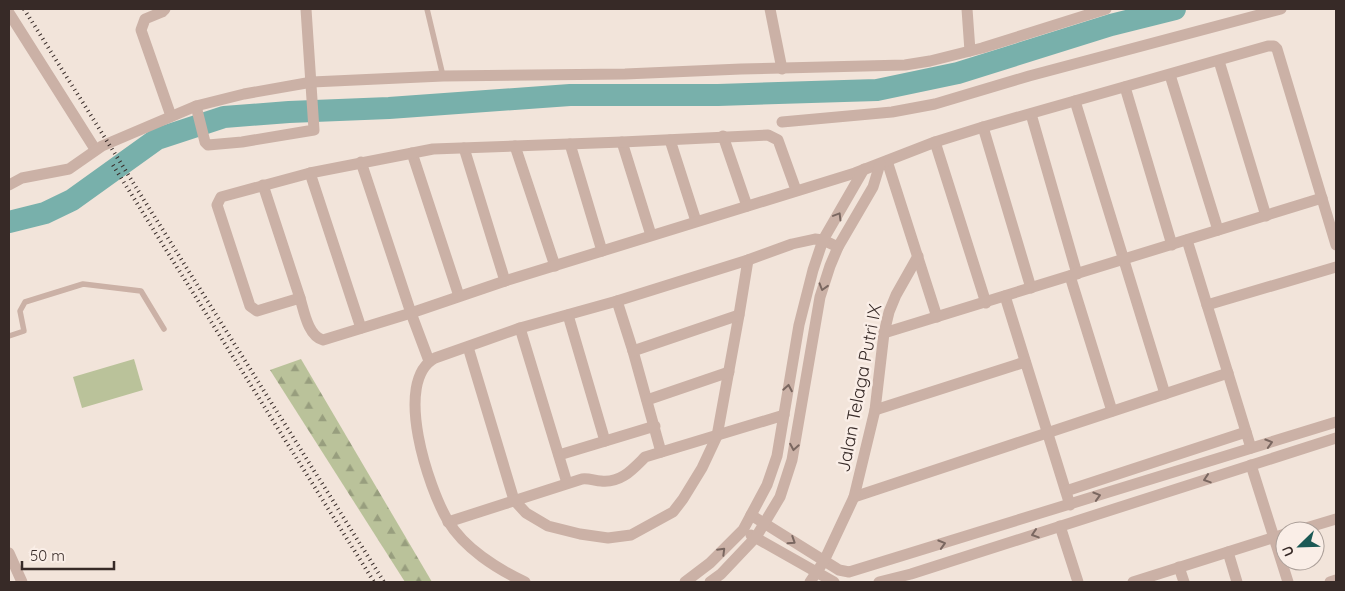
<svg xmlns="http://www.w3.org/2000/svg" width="1345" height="591" font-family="Quicksand,sans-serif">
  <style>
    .grass { fill: #bac29a }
    .forest { fill: url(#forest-firs) }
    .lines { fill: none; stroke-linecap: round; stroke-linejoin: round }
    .river { stroke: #78b0ab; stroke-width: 22 }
    .lane { stroke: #cbb1a6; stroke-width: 5.5 }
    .street { stroke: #cbb1a6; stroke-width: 11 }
    .rail { stroke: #372a27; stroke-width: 4; stroke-dasharray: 1 4; stroke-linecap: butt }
    .oneway { stroke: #7a6760 }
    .labels { text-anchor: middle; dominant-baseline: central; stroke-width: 5; stroke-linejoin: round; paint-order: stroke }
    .street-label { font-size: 18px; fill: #372a27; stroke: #faeee7 }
  </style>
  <defs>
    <pattern id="forest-firs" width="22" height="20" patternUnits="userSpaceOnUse" patternTransform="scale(1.25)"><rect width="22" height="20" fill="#bac29a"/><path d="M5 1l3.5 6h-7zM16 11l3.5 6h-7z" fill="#989e7e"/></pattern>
  </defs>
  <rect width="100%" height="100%" fill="#f2e4da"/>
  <path class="grass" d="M134 359 143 390 82 408 73 377Z"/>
  <path class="forest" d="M301 359 432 582H405L270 370Z"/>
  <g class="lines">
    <path class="river" d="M9 222 45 213 72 200 157 139 224 117 289 112 389 108 570 95H718L877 90 958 73 1111 25 1175 9"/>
    <g class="lane">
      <path d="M427 9 443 76"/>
      <path d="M9 336 24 331 20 311 25 302 83 284 141 291 164 329"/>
    </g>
    <g class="street">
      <path d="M165 9 162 12 145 19 141 30 171 116"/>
      <path d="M770 9 782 69"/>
      <path d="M967 9 970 51"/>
      <path d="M9 13 95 149"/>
      <path d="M1219 61 1266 216"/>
      <path d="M1170 75 1218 230"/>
      <path d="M1125 87 1172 245"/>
      <path d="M1075 101 1165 394"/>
      <path d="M196 106 205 142 208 145 242 142 314 130 306 9"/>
      <path d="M1031 114 1077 274"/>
      <path d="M782 122 892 112 935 104 1029 76 1281 9"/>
      <path d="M983 127 1031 288"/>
      <path d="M723 136 747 206"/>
      <path d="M670 140 696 221"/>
      <path d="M622 142 651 235"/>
      <path d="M935 142 986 303"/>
      <path d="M570 144 602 251"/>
      <path d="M515 146 555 266"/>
      <path d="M464 148 505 281"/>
      <path d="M412 153 459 296"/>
      <path d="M887 161 937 317"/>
      <path d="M361 162 411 313 429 361"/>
      <path d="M310 173 361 328"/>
      <path d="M9 185 22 178 69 169 102 146 196 106 244 94 312 82 443 76 625 74 741 69 905 65 930 61 982 48 1106 9"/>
      <path d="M263 185 300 298"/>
      <path d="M796 190 778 140 768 135 622 142 433 149 310 173 221 197 217 205 250 306 257 311 300 298C304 311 308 336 323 340L411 313 505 281 855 173 935 142 983 127 1268 46H1274L1277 49 1336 245"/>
      <path d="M1187 240 1251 448"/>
      <path d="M1070 276 1112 411"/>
      <path d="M1005 296 1070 505"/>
      <path d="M617 301 633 351 661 452"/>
      <path d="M1207 305 1336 267"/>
      <path d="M568 315 605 441"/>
      <path d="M520 328 567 483"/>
      <path d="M884 333 1322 198"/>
      <path d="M468 347 514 500 526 513 548 526 580 534 608 538 631 535 673 512 683 499 702 468 717 436 739 315 748 260"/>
      <path d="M633 351 739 315"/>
      <path d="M647 400 729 372"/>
      <path d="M875 410 1025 362"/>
      <path d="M559 455 655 426"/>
      <path d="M1251 465 1288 582"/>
      <path d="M1066 491 1246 432"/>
      <path d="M854 497 1228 373"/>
      <path d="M751 515 839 570 849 572 1336 422"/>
      <path d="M448 522 582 479C589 478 595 481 601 481 621 483 632 470 645 457L784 415"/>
      <path d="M1060 526 1078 582"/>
      <path d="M1296 531 1336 519"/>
      <path d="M751 535 834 582"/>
      <path d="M1228 552 1237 582"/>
      <path d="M9 553 22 582"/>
      <path d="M1179 567 1184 582"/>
      <path d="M525 582C497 569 464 548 448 521 429 489 392 381 435 358L520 328 617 301 748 260 792 244 815 239 823 240 838 247"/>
      <path d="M685 582 710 563 743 530 767 485 777 456 799 325 813 270 823 240 864 169"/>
      <path d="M710 582 721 574 756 537 780 497 792 460 820 297 830 266 838 247 873 187 880 164"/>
      <path d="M810 582 824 561 854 497 875 410 884 333 889 312 896 295 918 256"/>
      <path d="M879 582 911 574 1336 438"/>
      <path d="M1133 582 1285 534"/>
      <path d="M1330 582 1336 580"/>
    </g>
    <g class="rail">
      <path d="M24 9 384 582"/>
      <path d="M113 165 374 582"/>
    </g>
  </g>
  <defs><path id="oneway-chevron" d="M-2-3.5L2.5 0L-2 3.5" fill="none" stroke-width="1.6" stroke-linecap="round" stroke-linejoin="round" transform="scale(1.25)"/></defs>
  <g class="oneway">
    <use href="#oneway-chevron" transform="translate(838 216) rotate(-59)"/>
    <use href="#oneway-chevron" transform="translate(823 287) rotate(107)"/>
    <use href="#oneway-chevron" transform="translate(788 388) rotate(-80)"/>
    <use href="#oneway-chevron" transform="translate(1269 443) rotate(-17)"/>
    <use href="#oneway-chevron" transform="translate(794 447) rotate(100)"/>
    <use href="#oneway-chevron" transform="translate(1207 479) rotate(162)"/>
    <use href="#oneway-chevron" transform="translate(1097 496) rotate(-17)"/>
    <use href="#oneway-chevron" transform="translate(1035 534) rotate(162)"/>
    <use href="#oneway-chevron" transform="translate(792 541) rotate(33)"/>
    <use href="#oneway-chevron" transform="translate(942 544) rotate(-17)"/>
    <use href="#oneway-chevron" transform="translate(722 551) rotate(-45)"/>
  </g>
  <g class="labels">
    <g class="street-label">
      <text transform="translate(859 388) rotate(-79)">Jalan Telaga Putri IX</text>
    </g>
  </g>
  <rect width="1345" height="591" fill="none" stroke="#372a27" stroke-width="20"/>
  <g transform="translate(1300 546) rotate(247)"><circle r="24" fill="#faeee7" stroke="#aca09a"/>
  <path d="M0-4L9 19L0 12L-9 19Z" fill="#1b5955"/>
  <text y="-8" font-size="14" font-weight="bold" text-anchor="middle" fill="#372a27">U</text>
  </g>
  <path d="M22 561v8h92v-8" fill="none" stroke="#372a27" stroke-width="2.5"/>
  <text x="30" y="561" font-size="15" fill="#372a27" stroke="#faeee7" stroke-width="4" paint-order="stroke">50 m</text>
</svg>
